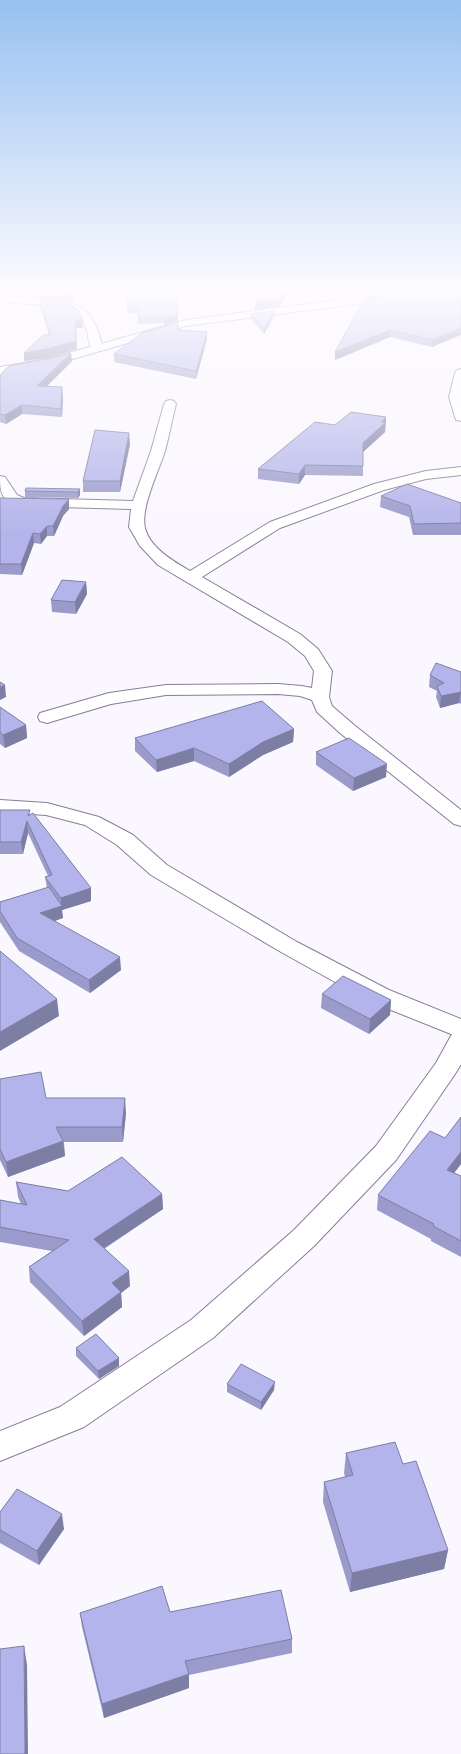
<svg xmlns="http://www.w3.org/2000/svg" width="461" height="1754" font-family="'IBM Plex Sans',sans-serif">
  <style>
    .lines { fill: none; stroke-linecap: round; stroke-linejoin: round }
    .minor-casing { stroke: #897c9a; stroke-width: 2 }
    .tertiary-casing { stroke: #897c9a; stroke-width: 2 }
    .minor { fill: #fff; fill-rule: evenodd }
    .tertiary { fill: #fff; fill-rule: evenodd }
    .wall { fill: #9a9bca }
    .shaded-wall { fill: #7d7ea4 }
    .building { fill: #b3b4eb; stroke: #7d7ea4 }
  </style>
  <rect width="100%" height="100%" fill="#faf7fe"/>
  <g class="lines">
    <defs>
      <g id="minor">
        <path d="M0 291H6V293L13 297C60 303 91 290 103 349L101 351H93C87 342 89 329 82 319 67 300 27 307 6 301L0 299Z"/>
        <path d="M461 369V421L456 420 455 417 449 397 455 373 457 370Z"/>
        <path d="M170 400 174 401 176 404C172 420 169 436 165 451 159 470 140 509 145 528 150 548 173 561 190 571L270 522 374 484 426 471 461 467V475L426 479 384 490 280 528 202 577 300 634 318 649 332 671 329 697 332 706 354 725 461 810V826L454 824 340 733 317 712 312 700 300 696 278 694 166 695 111 704 47 723 40 721 38 717 40 713 109 693 166 685 278 684 302 686 312 688 314 671 305 656 288 642 158 565 140 546 129 527 131 509 22 506C2 502 0 495 0 476L5 477 17 495 24 498 133 501 151 451 164 404 166 401Z"/>
        <path d="M0 800 47 803 99 817 133 835 167 865 297 942 389 990 461 1019V1038L371 1002 281 952 151 875 117 845 85 825 46 815 0 812Z"/>
      </g>
      <g id="tertiary">
        <path d="M408 291H438L433 294 186 326 52 365 0 375V367L47 359 186 320Z"/>
        <path d="M461 1031V1064L455 1074 396 1160 314 1246 213 1338 84 1427 0 1461V1431L60 1407 191 1320 294 1230 376 1146 436 1063 452 1034Z"/>
      </g>
    </defs>
    <use href="#minor" class="minor-casing"/>
    <use href="#tertiary" class="tertiary-casing"/>
    <use href="#minor" class="minor"/>
    <use href="#tertiary" class="tertiary"/>
  </g>
  <g class="wall">
    <path d="M35 291H71L73 296V302L59 299 37 297Z"/>
    <path d="M127 291 178 321 164 325V323L138 324V313H127Z"/>
    <path d="M461 291 432 347 390 337 335 360Z"/>
    <path d="M39 298 82 319 83 328H76L77 349 47 358 24 361V353L49 335 40 306Z"/>
    <path d="M251 314 274 316 264 334 251 319Z"/>
    <path d="M178 330 207 339 196 379 114 362V354Z"/>
    <path d="M71 353 72 361 46 387 63 396 62 417 22 414 6 424 0 422V383L52 358Z"/>
    <path d="M386 417 385 432 363 452V476L305 475 299 484 258 479V469L335 425Z"/>
    <path d="M130 444 120 492H83V481Z"/>
    <path d="M80 489V495L78 498 25 497V491Z"/>
    <path d="M381 496 461 503V535H413L409 517 380 507Z"/>
    <path d="M0 498 69 509 63 516 54 536H47L41 544 34 543 22 575 0 574Z"/>
    <path d="M86 582 87 594 76 614 52 612 51 600Z"/>
    <path d="M461 672V704L459 703 440 708 436 697 437 691 429 687 430 675Z"/>
    <path d="M0 707 26 725 27 738 5 748 0 744Z"/>
    <path d="M294 729 293 742 263 755 229 777 194 761 157 772 135 751V738Z"/>
    <path d="M316 752 386 777 353 791 316 765Z"/>
    <path d="M0 810 30 815 91 901 62 910 63 918 55 921 121 970 90 993 19 951 0 922V902L47 888 45 877 48 876 28 833 23 854H0Z"/>
    <path d="M322 994 391 1000 390 1015 369 1034 321 1008Z"/>
    <path d="M0 1079 46 1098 126 1113 123 1142H64L65 1156 8 1177 0 1160Z"/>
    <path d="M461 1117V1164L454 1173 461 1176V1257L431 1241V1239L377 1210 378 1195 445 1138Z"/>
    <path d="M16 1182 68 1191 162 1194 163 1209 104 1249 130 1286 121 1293 122 1307 84 1336 30 1282 29 1267 52 1251 0 1242V1200L21 1204 18 1197Z"/>
    <path d="M76 1348 119 1366 99 1379 76 1356Z"/>
    <path d="M227 1384 274 1390 261 1410 227 1392Z"/>
    <path d="M346 1453 403 1464 448 1550 444 1569 350 1592 323 1502 324 1482 345 1477 344 1473Z"/>
    <path d="M0 1512 64 1529 39 1565 0 1543Z"/>
    <path d="M170 1612 292 1639V1653L189 1675V1688L104 1718 82 1627 80 1613Z"/>
  </g>
  <g class="shaded-wall">
    <path d="M284 291H289L280 306 255 310V302Z"/>
    <path d="M375 291H395L375 294Z"/>
    <path d="M275 311 274 316 264 334V329Z"/>
    <path d="M178 314V321L164 325V318Z"/>
    <path d="M82 319 83 328H76L77 349 47 358 24 361V353L75 320Z"/>
    <path d="M461 328V335L432 347V340Z"/>
    <path d="M390 330V337L335 360V352Z"/>
    <path d="M207 332V339L196 379V371Z"/>
    <path d="M71 353 72 361 38 395 37 386Z"/>
    <path d="M62 387 63 396 62 417 61 409Z"/>
    <path d="M22 405V414L6 424 5 415Z"/>
    <path d="M386 417 385 432 362 453 363 443 382 422Z"/>
    <path d="M129 433 130 444 120 492V481Z"/>
    <path d="M305 465V475L299 484V474Z"/>
    <path d="M80 489V495L78 498V492Z"/>
    <path d="M69 499V509L63 516 54 536 53 526 63 506Z"/>
    <path d="M47 526V536L41 544 40 534Z"/>
    <path d="M33 533 34 543 22 575 21 564Z"/>
    <path d="M86 582 87 594 76 614 75 602Z"/>
    <path d="M5 685 6 697 0 700V687Z"/>
    <path d="M461 692 459 703 440 708 441 696Z"/>
    <path d="M26 725 27 738 5 748 3 735Z"/>
    <path d="M294 729 293 742 263 755 229 777V764L263 742Z"/>
    <path d="M194 748V761L157 772 156 760Z"/>
    <path d="M387 764 386 777 353 791 354 778Z"/>
    <path d="M27 821 28 833 23 854 21 842Z"/>
    <path d="M91 888V901L62 910 63 918 41 925 40 913 61 906V898Z"/>
    <path d="M120 957 121 970 90 993 89 980Z"/>
    <path d="M57 999 59 1016 0 1051V1032Z"/>
    <path d="M391 1000 390 1015 369 1034 370 1019Z"/>
    <path d="M125 1098 126 1113 123 1142 122 1127Z"/>
    <path d="M63 1141 65 1156 8 1177 6 1162Z"/>
    <path d="M461 1152V1164L445 1185 447 1170Z"/>
    <path d="M162 1194 163 1209 95 1254 94 1239Z"/>
    <path d="M129 1271 130 1286 121 1293 122 1307 84 1336 82 1321 112 1283Z"/>
    <path d="M119 1358V1366L99 1379 98 1371Z"/>
    <path d="M275 1382 274 1390 261 1410V1402Z"/>
    <path d="M62 1514 64 1529 39 1565 37 1551Z"/>
    <path d="M448 1550 444 1569 350 1592 352 1573Z"/>
    <path d="M24 1646 27 1665 28 1754H25Z"/>
    <path d="M189 1674V1688L104 1718 102 1704Z"/>
  </g>
  <g class="building">
    <path d="M41 291H71L73 296 59 292Z"/>
    <path d="M127 291H176L178 314 164 318 167 316 138 317V306H127Z"/>
    <path d="M262 291H284L280 299 255 302Z"/>
    <path d="M415 291H461V328L432 340 390 330 335 352 365 298Z"/>
    <path d="M39 298 56 300 74 306 79 311 82 319 75 320 76 341 46 349 24 353 43 335H51Z"/>
    <path d="M275 311 264 329 251 314Z"/>
    <path d="M178 322V330L207 332 196 371 114 354 142 333Z"/>
    <path d="M71 353 37 386 62 387 61 409 22 405 5 415 0 414V383L1 374 9 366 52 358Z"/>
    <path d="M351 412 386 417 382 422H386L363 443V466L305 465 299 474 258 469 315 422 335 425Z"/>
    <path d="M95 430 129 433 120 481H83Z"/>
    <path d="M407 484 461 503V523L414 524 410 506 381 496Z"/>
    <path d="M26 488 80 489 78 492 25 491Z"/>
    <path d="M0 498 69 499 63 506 53 526H47L40 534 33 533 21 564H0Z"/>
    <path d="M62 580 86 582 75 602 51 600Z"/>
    <path d="M436 663 461 672V692L441 696 437 686 444 683 430 675Z"/>
    <path d="M0 682 5 685 0 687Z"/>
    <path d="M262 701 294 729 263 742 229 764 194 748 156 760 135 738Z"/>
    <path d="M0 707 26 725 3 735 0 732Z"/>
    <path d="M349 738 387 764 354 778 316 752Z"/>
    <path d="M0 810H30L28 816 33 813 91 888 61 898 45 877 52 875 27 821 21 842H0Z"/>
    <path d="M49 887 62 906 40 913 120 957 89 980 17 938 0 911V902Z"/>
    <path d="M0 951 57 999 0 1032Z"/>
    <path d="M343 976 391 1000 370 1019 322 994Z"/>
    <path d="M41 1072 46 1098H125L122 1127H56L63 1141 6 1162 0 1149V1079Z"/>
    <path d="M461 1117V1152L447 1170 461 1176V1241L433 1226 434 1224 378 1195 430 1131 445 1138Z"/>
    <path d="M122 1157 162 1194 94 1239 129 1271 112 1283 121 1292 82 1321 29 1267 69 1240 0 1227V1200L27 1205 16 1182 68 1191Z"/>
    <path d="M96 1334 119 1358 98 1371 76 1348Z"/>
    <path d="M241 1364 275 1382 261 1402 227 1384Z"/>
    <path d="M395 1442 403 1464 416 1461 448 1550 352 1573 324 1482 353 1475 346 1453Z"/>
    <path d="M17 1489 62 1514 37 1551 0 1530V1512Z"/>
    <path d="M162 1586 170 1612 281 1590 292 1639 185 1661 189 1674 102 1704 80 1613Z"/>
    <path d="M24 1646 25 1754H0V1649Z"/>
  </g>
  <linearGradient id="sky" x2="0" y2="1"><stop stop-color="#97c0f0"/><stop offset="0.54" stop-color="#fdfbff"/><stop offset="1" stop-color="#fdfbff" stop-opacity="0"/></linearGradient>
  <rect width="461" height="537" fill="url(#sky)"/>
</svg>
